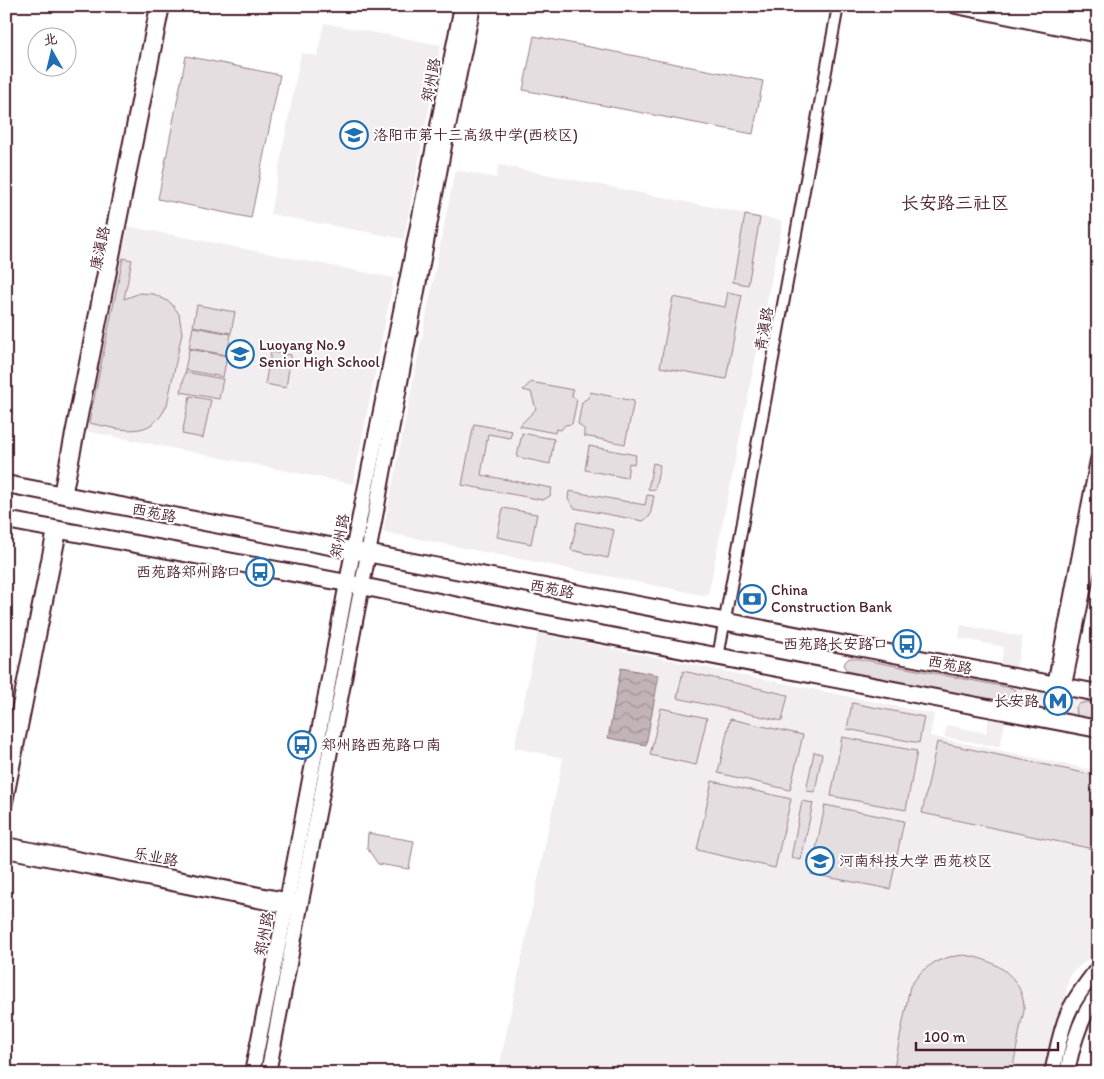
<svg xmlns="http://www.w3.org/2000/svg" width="1104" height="1079" font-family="Itim,'LXGW WenKai TC',sans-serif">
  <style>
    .built { fill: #f2eeef }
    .grass { fill: #e5dee0; stroke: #987e86 }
    .water { fill: url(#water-waves); stroke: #91787e }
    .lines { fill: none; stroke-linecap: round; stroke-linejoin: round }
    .street-casing { stroke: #4a1f2b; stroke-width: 14 }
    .secondary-casing { stroke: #4a1f2b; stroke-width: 18 }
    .primary-casing { stroke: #4a1f2b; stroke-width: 20 }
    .street { stroke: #fff; stroke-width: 10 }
    .secondary { stroke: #fff; stroke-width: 14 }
    .primary { stroke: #fff; stroke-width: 16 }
    .labels { text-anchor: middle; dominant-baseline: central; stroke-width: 4; stroke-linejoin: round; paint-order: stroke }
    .street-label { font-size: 15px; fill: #4a1f2b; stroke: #fff }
    .poi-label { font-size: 15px; fill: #4a1f2b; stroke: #fff; text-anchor: start }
    .quarter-label { font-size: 18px; fill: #4a1f2b; stroke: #fff }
  </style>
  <defs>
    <pattern id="water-waves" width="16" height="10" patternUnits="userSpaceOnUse" patternTransform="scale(1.25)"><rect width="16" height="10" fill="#c1b3b6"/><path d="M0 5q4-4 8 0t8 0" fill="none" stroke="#9f9194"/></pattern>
  </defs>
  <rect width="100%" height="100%" fill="#fff"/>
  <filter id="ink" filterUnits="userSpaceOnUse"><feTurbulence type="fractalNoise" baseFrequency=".02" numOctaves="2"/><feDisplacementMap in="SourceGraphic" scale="10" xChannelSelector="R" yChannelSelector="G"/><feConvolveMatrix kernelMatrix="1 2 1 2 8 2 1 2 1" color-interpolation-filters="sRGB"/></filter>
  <g filter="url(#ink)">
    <g class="built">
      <path d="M324 23 441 45 404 239 270 214 301 53 317 56Z"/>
      <path d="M499 165 783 221 708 596 383 532 455 170 496 178Z"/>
      <path d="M127 226 394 278 353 484 85 431Z"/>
      <path d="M961 625 1023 637 1015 674 1098 690V727L1008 709 1000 747 944 737 947 725 986 733 991 706 884 685 891 649 999 670 1004 647 959 638Z"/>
      <path d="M538 633 934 714 930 736 1098 771V951L1070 974 1049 1073H498L563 758 514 748Z"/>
    </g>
    <g class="grass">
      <path d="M534 36 763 81 753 134 523 90Z"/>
      <path d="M186 56 280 75 251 218 158 199Z"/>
      <path d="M745 215 760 218 748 285 733 282Z"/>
      <path d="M123 258 132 260 124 299 140 293 154 294 171 303 179 314 182 333 167 405C151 441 120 429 89 423Z"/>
      <path d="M728 292 742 295 726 379 660 367 673 297 725 307Z"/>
      <path d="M197 305 235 312 231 333 193 326Z"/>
      <path d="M193 327 231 334 227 355 189 348Z"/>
      <path d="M189 349 227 356 223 377 185 370Z"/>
      <path d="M271 352 291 355 286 388 265 384Z"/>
      <path d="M185 372 223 379 219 399 181 392Z"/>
      <path d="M531 382 573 390 572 396 577 400 572 424 565 425 561 430 556 429 555 433 519 426 536 409 531 392 523 390Z"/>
      <path d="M590 392 634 401 625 444 584 436V429L578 424 582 402 589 397Z"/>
      <path d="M190 396 211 400 203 438 182 434Z"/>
      <path d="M474 424 512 431 510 438 488 434 481 475 552 488 550 496 543 500 462 485Z"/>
      <path d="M522 433 554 439 550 464 517 457Z"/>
      <path d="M589 446 636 455 634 464 629 463 627 478 585 470Z"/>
      <path d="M653 463 660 465 655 490 648 489Z"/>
      <path d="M569 491 645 505 647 495 654 496 650 516 643 521 574 508 568 499Z"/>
      <path d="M503 508 537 514 531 544 497 537Z"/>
      <path d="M577 522 614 530 608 558 571 550Z"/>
      <path d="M849 658H854L1012 688 1016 691V699L1009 703 851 673 844 667 845 662Z"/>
      <path d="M683 671 788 695 782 721 677 698Z"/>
      <path d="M1087 702 1098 704V721L1079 718 1077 715 1076 707 1079 704Z"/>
      <path d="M852 703 924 717 919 743 847 729Z"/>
      <path d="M661 708 707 718 696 765 650 755Z"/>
      <path d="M730 719 803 735 790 790 718 773Z"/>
      <path d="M842 737 917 751 906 810 831 796Z"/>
      <path d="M937 742 1098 776V850L922 813Z"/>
      <path d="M814 752 822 754 815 792 806 791Z"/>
      <path d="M712 781 791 799 775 868 697 850Z"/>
      <path d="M802 801 813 803 801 860 791 858Z"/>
      <path d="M825 805 904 821 890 889 811 874Z"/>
      <path d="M368 833 414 841 409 869 378 864 367 848Z"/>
      <path d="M964 955C992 959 1020 973 1024 1005 1025 1010 1022 1018 1021 1024 1018 1040 1015 1056 1012 1073H893L910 986 922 971 935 962 949 957Z"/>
    </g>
    <path class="water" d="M621 668 659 675 646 745 608 738Z"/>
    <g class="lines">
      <defs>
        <g id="street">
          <path d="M59 494 156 6"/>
          <path d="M66 496 164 6"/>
          <path d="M718 657 838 6"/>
          <path d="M6 766 53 530"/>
          <path d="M6 807 61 531"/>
          <path d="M6 843 295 900"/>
          <path d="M6 852 292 909"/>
        </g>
        <g id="secondary">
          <path d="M956 6 1098 35"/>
          <path d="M1017 6 1098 22"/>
          <path d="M1062 695 1098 517"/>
          <path d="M1052 720 1055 685 1098 460"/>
          <path d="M252 1073 286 907 353 551 462 6"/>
          <path d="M268 1073 368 554 444 146 473 6"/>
          <path d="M1052 1073C1057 1052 1060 1030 1069 1011 1076 996 1087 982 1098 968"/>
          <path d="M1067 1073C1072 1045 1080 1017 1098 994"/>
        </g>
        <g id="primary">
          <path d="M6 484 1098 693"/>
          <path d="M6 520 347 583 521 619 1098 729"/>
        </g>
      </defs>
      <use href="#street" class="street-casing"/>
      <use href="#secondary" class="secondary-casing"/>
      <use href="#primary" class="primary-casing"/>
      <use href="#street" class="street"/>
      <use href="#secondary" class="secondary"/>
      <use href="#primary" class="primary"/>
    </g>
  </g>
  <defs>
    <symbol id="school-ring" viewBox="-11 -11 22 22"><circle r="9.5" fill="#fff" stroke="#1f6fb2" stroke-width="1.5"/><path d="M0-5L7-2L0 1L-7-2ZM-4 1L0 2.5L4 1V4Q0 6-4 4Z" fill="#1f6fb2"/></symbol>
    <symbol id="bus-ring" viewBox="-11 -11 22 22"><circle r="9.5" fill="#fff" stroke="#1f6fb2" stroke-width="1.5"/><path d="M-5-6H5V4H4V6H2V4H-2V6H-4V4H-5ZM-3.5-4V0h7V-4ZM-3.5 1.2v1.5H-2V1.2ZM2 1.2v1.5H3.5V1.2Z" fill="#1f6fb2"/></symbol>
    <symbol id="bank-ring" viewBox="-11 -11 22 22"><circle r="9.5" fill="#fff" stroke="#1f6fb2" stroke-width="1.5"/><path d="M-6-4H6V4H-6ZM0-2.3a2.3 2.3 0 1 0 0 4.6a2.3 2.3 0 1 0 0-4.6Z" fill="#1f6fb2"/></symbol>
    <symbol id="metro-ring" viewBox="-11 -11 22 22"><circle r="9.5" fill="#fff" stroke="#1f6fb2" stroke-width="1.5"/><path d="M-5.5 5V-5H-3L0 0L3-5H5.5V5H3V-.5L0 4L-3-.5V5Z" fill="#1f6fb2"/></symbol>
    <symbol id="university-ring" viewBox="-11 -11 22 22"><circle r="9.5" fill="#fff" stroke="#1f6fb2" stroke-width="1.5"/><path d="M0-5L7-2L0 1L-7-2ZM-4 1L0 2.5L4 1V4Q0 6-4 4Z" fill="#1f6fb2"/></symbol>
  </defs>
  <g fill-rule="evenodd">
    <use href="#school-ring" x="338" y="119" width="32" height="32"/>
    <use href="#school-ring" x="224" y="338" width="32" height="32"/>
    <use href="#bus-ring" x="244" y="556" width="32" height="32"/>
    <use href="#bank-ring" x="736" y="583" width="32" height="32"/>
    <use href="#bus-ring" x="891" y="628" width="32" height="32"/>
    <use href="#metro-ring" x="1042" y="685" width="32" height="32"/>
    <use href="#bus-ring" x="286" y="729" width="32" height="32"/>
    <use href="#university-ring" x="804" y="845" width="32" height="32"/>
  </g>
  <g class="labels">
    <g class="street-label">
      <text transform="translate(431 80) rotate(-79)">郑州路</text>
      <text transform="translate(100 248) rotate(-78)">康滇路</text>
      <text transform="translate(764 329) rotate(-80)">青滇路</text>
      <text transform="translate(154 513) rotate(11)">西苑路</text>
      <text transform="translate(340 536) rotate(-79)">郑州路</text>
      <text transform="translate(552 589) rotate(11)">西苑路</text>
      <text transform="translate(950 665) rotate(11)">西苑路</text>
      <text transform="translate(156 857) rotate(11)">乐业路</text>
      <text transform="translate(264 934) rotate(-79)">郑州路</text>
    </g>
    <g class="poi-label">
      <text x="373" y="135">洛阳市第十三高级中学(西校区)</text>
      <text x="259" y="345">Luoyang No.9<tspan x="259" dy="17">Senior High School</tspan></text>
      <text x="241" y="572" text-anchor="end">西苑路郑州路口</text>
      <text x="771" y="590">China<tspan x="771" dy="17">Construction Bank</tspan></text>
      <text x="888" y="644" text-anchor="end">西苑路长安路口</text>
      <text x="1039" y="701" text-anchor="end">长安路</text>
      <text x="321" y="745">郑州路西苑路口南</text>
      <text x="839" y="861">河南科技大学 西苑校区</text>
    </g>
    <g class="quarter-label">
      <text x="955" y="203">长安路三社区</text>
    </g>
  </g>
  <rect width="1104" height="1079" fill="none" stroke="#fff" stroke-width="25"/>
  <rect x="12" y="12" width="1079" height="1054" fill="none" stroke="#4a1f2b" stroke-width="2" filter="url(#ink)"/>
  <g transform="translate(52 52) rotate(352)"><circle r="24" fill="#ffffff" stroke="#b7a5aa"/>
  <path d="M0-4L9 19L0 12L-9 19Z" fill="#1f6fb2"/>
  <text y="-8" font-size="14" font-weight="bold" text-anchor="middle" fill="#4a1f2b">北</text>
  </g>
  <path d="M916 1042v8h142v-8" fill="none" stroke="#4a1f2b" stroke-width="2.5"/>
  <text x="924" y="1042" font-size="15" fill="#4a1f2b" stroke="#ffffff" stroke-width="4" paint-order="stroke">100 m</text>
</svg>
